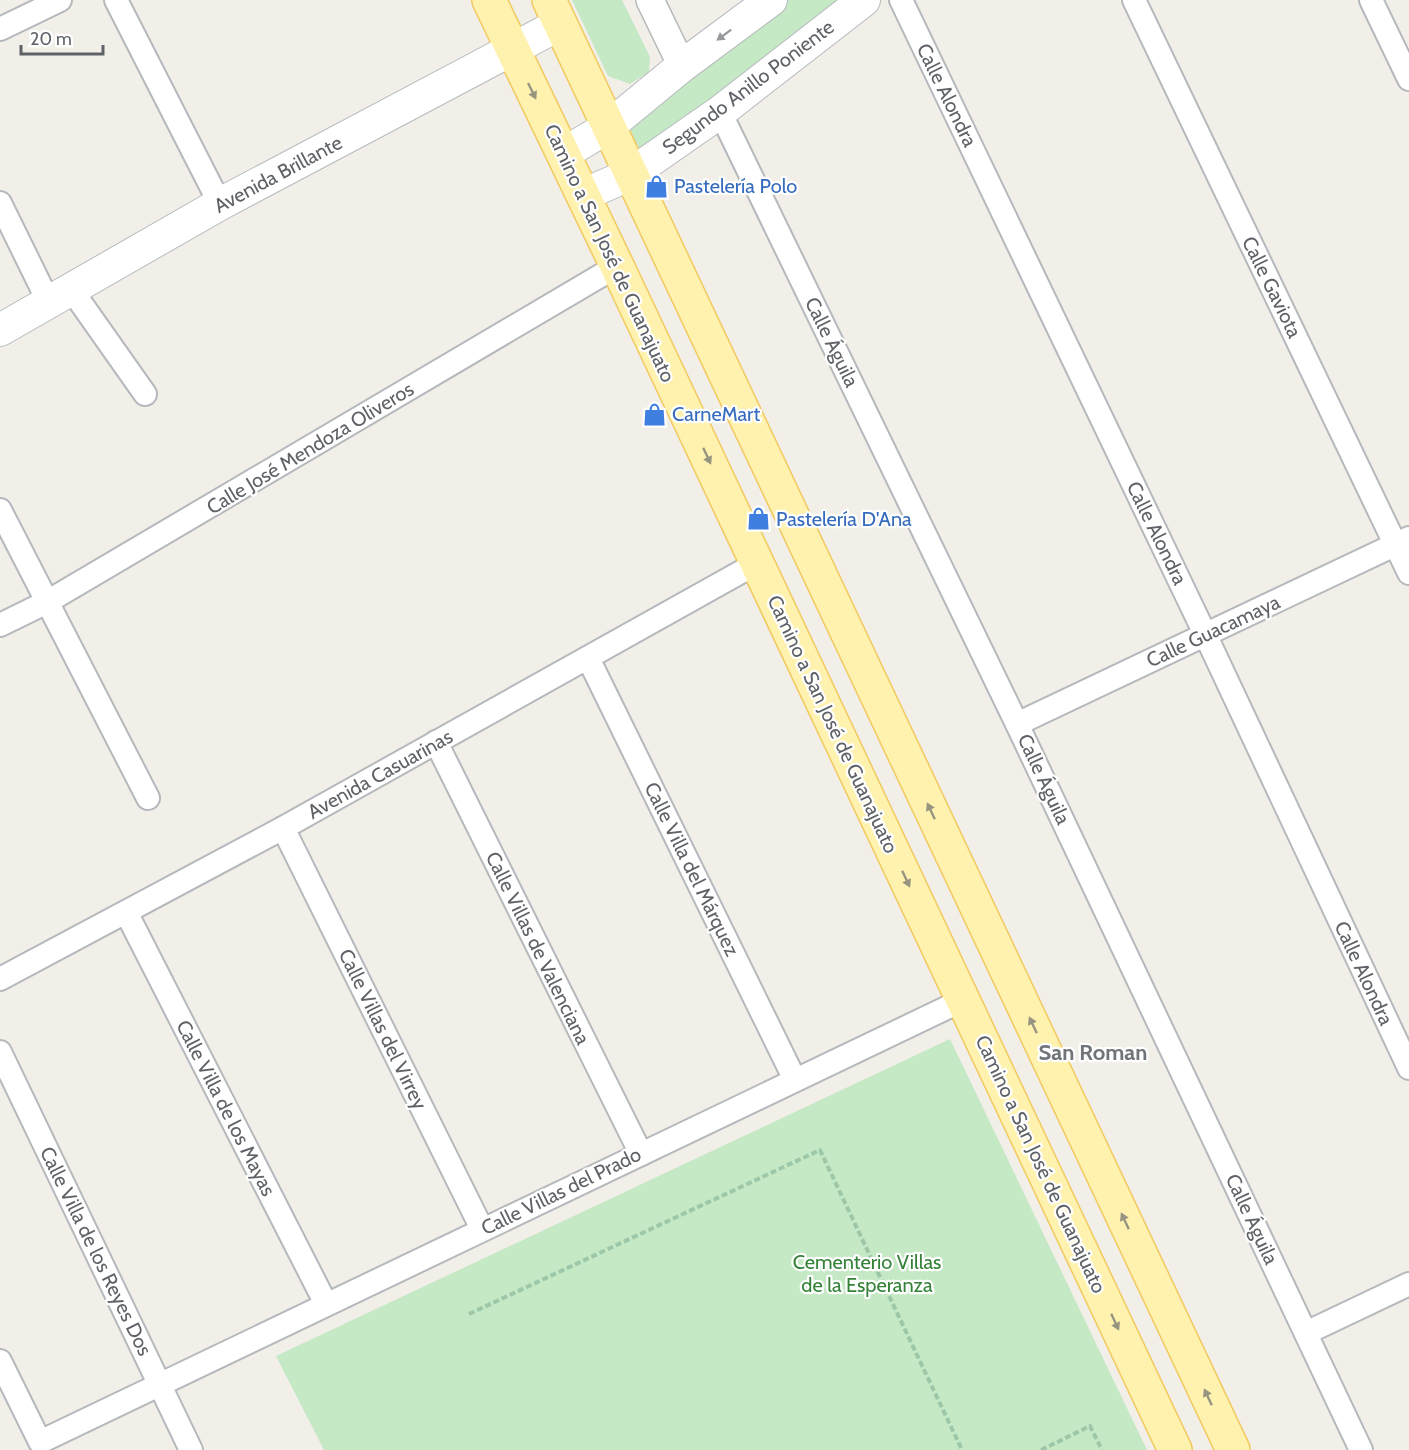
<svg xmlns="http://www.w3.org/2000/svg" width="1409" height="1450" font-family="Cabin,sans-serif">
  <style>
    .green { fill: #c5e8c5 }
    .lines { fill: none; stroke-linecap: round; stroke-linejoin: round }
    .minor-casing { stroke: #b5b8bc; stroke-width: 26 }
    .tertiary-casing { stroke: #b5b8bc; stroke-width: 30 }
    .secondary-casing { stroke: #b6babf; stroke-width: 34 }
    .primary-casing { stroke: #f2c960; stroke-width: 36 }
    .path { stroke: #9cc7a9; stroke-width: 4; stroke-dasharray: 6 3; stroke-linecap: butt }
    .minor { stroke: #fff; stroke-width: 22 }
    .tertiary { stroke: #fff; stroke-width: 27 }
    .secondary { stroke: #fff; stroke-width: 32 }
    .primary { stroke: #fff2af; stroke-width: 33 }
    .oneway { fill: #979a9d }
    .oneway2 { fill: #979581 }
    .labels { text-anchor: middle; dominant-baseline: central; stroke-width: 4.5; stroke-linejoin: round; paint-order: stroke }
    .street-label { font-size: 20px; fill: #5f6368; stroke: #fff }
    .shop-label { font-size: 20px; fill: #366cbe; stroke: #fff; text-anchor: start }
    .park-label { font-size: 20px; fill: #348238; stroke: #fff }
    .quarter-label { font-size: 22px; font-weight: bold; fill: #70757a; stroke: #fff }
  </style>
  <rect width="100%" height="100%" fill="#f1efe8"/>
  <g class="green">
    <path d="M572 0H622L650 57 649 72 630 84 608 76Z"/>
    <path d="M783 0H854L641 150 632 139 629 122Z"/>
    <path d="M950 1039 1147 1450H324L276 1356Z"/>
  </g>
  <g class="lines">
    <defs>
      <g id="minor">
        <path d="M116 0 220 204"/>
        <path d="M901 0 1205 634 1409 1068"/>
        <path d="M1134 0 1409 573"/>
        <path d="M1371 0 1409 79"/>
        <path d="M0 29 60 0"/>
        <path d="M720 112 1017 724 1361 1450"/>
        <path d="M0 203 49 303"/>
        <path d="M71 289 145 394"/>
        <path d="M0 510 148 798"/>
        <path d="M0 625 47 602 617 266"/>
        <path d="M588 658 795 1080"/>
        <path d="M1017 724 1409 538"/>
        <path d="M436 742 641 1154"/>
        <path d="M283 828 482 1229"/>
        <path d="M126 912 326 1304"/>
        <path d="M0 979 283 828 757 563"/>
        <path d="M0 1052 191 1450"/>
        <path d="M1306 1333 1409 1284"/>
        <path d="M0 1361 40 1442 963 1000"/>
      </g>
      <path id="tertiary" d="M650 0 682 66"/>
      <g id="secondary">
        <path d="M563 154 608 127 682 66 771 0"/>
        <path d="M583 195 631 174 720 112 864 0"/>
        <path d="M0 330 220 204 560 24"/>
      </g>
      <g id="primary">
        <path d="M489 0 617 266 1175 1450"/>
        <path d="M549 0 1233 1450"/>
      </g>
    </defs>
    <use href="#minor" class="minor-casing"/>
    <use href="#tertiary" class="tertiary-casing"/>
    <use href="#secondary" class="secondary-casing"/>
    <use href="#primary" class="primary-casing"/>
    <g class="path">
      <path d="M469 1314 820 1150 962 1450"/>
      <path d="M1041 1450 1090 1426 1102 1450"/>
    </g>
    <use href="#minor" class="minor"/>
    <use href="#tertiary" class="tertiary"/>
    <use href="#secondary" class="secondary"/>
    <use href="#primary" class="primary"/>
  </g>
  <defs><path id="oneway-solid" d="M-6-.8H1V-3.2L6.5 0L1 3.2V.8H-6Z" transform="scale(1.5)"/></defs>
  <use class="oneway" href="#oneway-solid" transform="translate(724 35) rotate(143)"/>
  <g class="oneway2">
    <use href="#oneway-solid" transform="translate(532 91) rotate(64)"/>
    <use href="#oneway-solid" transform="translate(707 456) rotate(65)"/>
    <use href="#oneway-solid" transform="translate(931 811) rotate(-115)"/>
    <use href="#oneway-solid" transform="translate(906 879) rotate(65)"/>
    <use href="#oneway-solid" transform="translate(1033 1025) rotate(-115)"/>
    <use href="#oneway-solid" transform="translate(1125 1221) rotate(-115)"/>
    <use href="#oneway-solid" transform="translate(1115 1322) rotate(65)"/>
    <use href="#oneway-solid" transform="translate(1208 1397) rotate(-115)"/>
  </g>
  <defs>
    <symbol id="shop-bare" viewBox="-9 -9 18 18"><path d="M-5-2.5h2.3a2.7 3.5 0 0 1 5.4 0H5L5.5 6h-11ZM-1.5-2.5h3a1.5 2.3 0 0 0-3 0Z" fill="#3f7fe0" stroke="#fff" stroke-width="2.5" paint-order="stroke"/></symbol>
  </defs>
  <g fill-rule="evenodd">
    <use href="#shop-bare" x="640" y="170" width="33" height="33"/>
    <use href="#shop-bare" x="638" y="398" width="33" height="33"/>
    <use href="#shop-bare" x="742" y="502" width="33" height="33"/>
  </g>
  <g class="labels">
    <g class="street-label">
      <text transform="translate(748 87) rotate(-37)">Segundo Anillo Poniente</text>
      <text transform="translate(947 95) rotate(64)">Calle Alondra</text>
      <text transform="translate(278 174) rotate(-28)">Avenida Brillante</text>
      <text transform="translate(610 253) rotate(65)">Camino a San José de Guanajuato</text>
      <text transform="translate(1272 287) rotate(64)">Calle Gaviota</text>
      <text transform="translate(832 342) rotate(64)">Calle Águila</text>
      <text transform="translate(310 448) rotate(-31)">Calle José Mendoza Oliveros</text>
      <text transform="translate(1157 533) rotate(64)">Calle Alondra</text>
      <text transform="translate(1213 631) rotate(-25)">Calle Guacamaya</text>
      <text transform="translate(833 724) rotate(65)">Camino a San José de Guanajuato</text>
      <text transform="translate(380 774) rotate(-29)">Avenida Casuarinas</text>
      <text transform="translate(1044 779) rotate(65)">Calle Águila</text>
      <text transform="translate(692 869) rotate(64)">Calle Villa del Márquez</text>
      <text transform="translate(538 948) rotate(64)">Calle Villas de Valenciana</text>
      <text transform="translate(1364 973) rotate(65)">Calle Alondra</text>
      <text transform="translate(383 1029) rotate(64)">Calle Villas del Virrey</text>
      <text transform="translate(226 1108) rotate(63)">Calle Villa de los Mayas</text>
      <text transform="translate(1041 1164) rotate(65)">Camino a San José de Guanajuato</text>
      <text transform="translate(561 1191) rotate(-26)">Calle Villas del Prado</text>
      <text transform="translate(1252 1219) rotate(65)">Calle Águila</text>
      <text transform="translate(96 1251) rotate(64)">Calle Villa de los Reyes Dos</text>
    </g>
    <g class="shop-label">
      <text x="674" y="186">Pastelería Polo</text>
      <text x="672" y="414">CarneMart</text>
      <text x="776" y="519">Pastelería D'Ana</text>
    </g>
    <g class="park-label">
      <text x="867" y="1262">Cementerio Villas<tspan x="867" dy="23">de la Esperanza</tspan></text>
    </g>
    <g class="quarter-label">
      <text x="1093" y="1052">San Roman</text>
    </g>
  </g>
  <path d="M21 45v9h82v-9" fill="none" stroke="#5f6368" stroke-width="3"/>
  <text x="30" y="45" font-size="18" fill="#5f6368" stroke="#ffffff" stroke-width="4.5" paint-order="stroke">20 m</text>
</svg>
